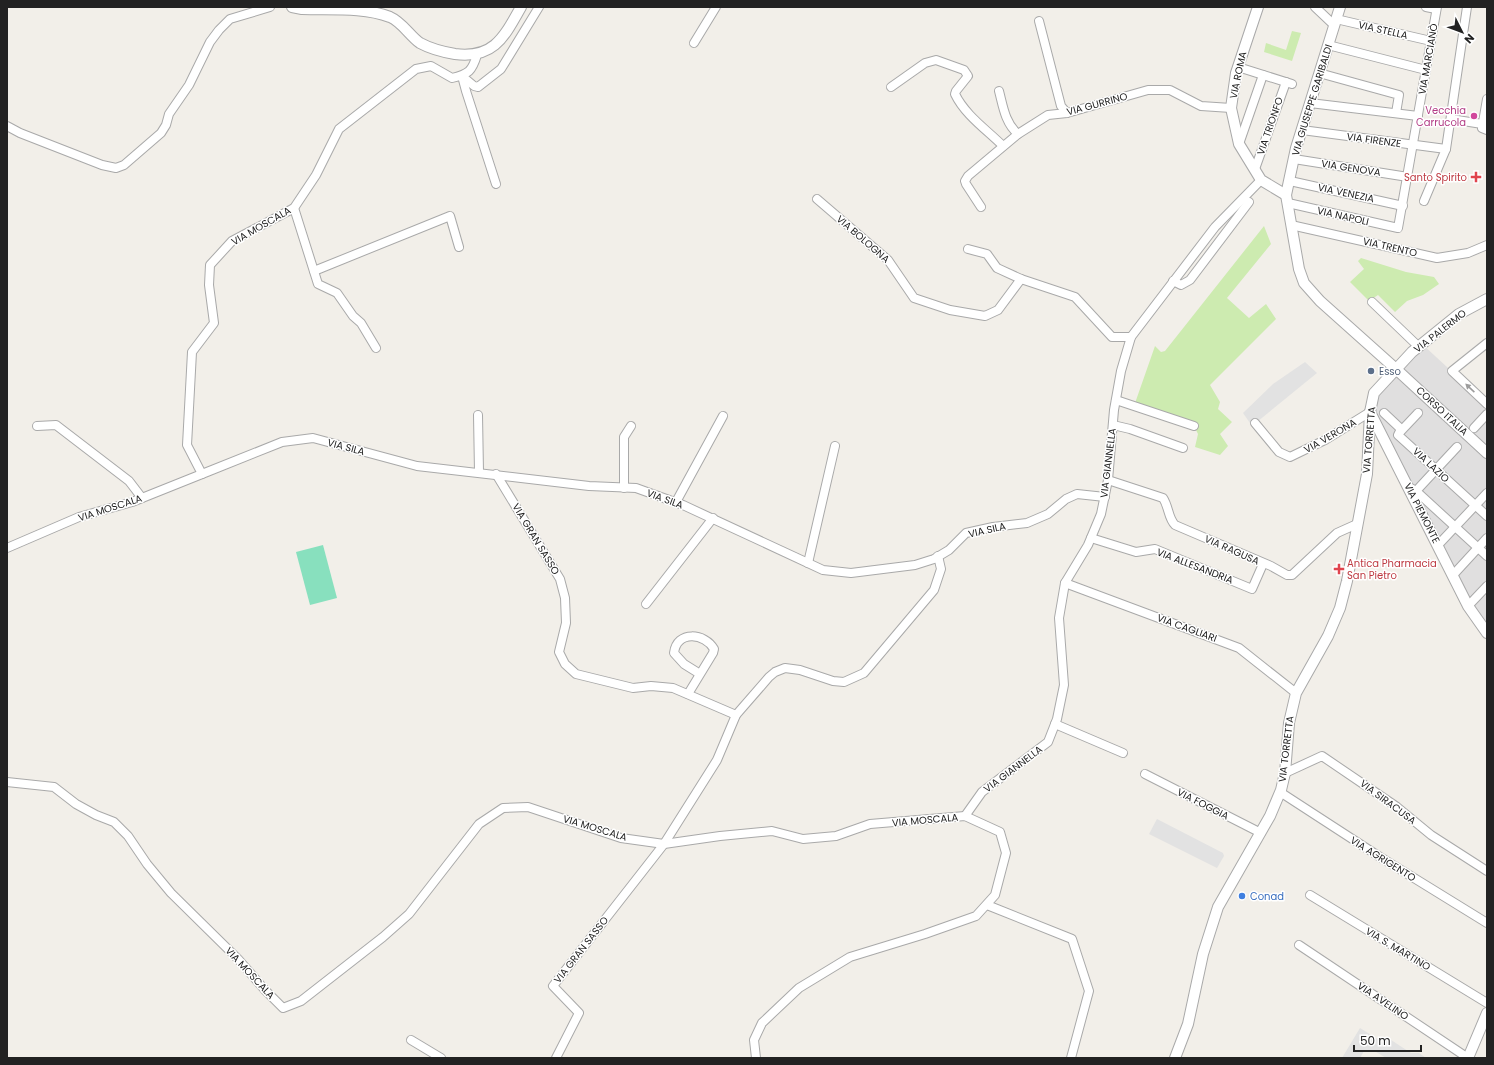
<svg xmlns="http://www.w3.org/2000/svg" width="1494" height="1065" font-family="Poppins,sans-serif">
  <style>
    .residential { fill: #e0dfdf }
    .grass { fill: #cdebb0 }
    .pitch { fill: #88e0be }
    .parking { fill: #e2e2e2 }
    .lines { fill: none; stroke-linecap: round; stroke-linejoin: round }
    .minor-casing { stroke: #a9a9a9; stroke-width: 10 }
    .tertiary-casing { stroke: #a9a9a9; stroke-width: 12 }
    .minor { stroke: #fff; stroke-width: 8 }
    .tertiary { stroke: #fff; stroke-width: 10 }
    .oneway { fill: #9c9c9c }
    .hotel-dot { fill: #d1479c; stroke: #fff; stroke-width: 1.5 }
    .health-dot { fill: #e0444e; stroke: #fff; stroke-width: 1.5 }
    .service-dot { fill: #5c6f8a; stroke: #fff; stroke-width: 1.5 }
    .shop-dot { fill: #3f7fe0; stroke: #fff; stroke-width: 1.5 }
    .labels { text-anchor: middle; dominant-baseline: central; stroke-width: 3; stroke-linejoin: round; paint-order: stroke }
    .street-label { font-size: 10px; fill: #222; stroke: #fff }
    .hotel-label { font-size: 10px; fill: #b23c85; stroke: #fff; text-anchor: end }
    .health-label { font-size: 10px; fill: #be3a42; stroke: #fff; text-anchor: end }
    .service-label { font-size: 10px; fill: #4e5e75; stroke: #fff; text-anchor: start }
    .shop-label { font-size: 10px; fill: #366cbe; stroke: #fff; text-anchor: start }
  </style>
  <rect width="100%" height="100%" fill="#f2efe9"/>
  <path class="residential" d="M1422 344 1487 404V633L1370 412 1374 393Z"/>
  <g class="grass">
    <path d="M1292 31 1301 33 1292 61 1264 52 1266 43 1286 50Z"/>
    <path d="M1264 226 1271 244 1227 298 1249 318 1266 304 1276 319 1210 385 1220 402 1218 409 1232 422 1220 434 1228 446 1220 455 1195 447 1198 434 1194 426 1134 406 1155 346 1161 352 1165 351Z"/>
    <path d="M1361 258 1406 272 1434 277 1439 284 1423 295 1407 301 1395 312 1378 295 1369 301 1350 282 1364 269 1358 261Z"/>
  </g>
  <path class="pitch" d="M323 545 337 598 310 605 296 552Z"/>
  <g class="parking">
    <path d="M1305 362 1317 373 1252 426 1243 413 1273 384Z"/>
    <path d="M1157 819 1223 853 1224 856 1217 868 1149 834Z"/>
    <path d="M1360 1028 1384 1043 1388 1038 1411 1053H1419L1426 1058H1386L1373 1050 1364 1051 1360 1058H1342Z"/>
  </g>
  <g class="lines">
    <defs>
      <g id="minor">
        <path d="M1315 7 1334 25"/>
        <path d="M1426 7 1436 9"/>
        <path d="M1336 19 1431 41"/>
        <path d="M1039 21 1061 106 1067 113"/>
        <path d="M694 43 716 7"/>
        <path d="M1328 45 1426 70"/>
        <path d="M1238 67 1292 84"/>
        <path d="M1319 73 1399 95 1396 113"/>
        <path d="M462 76 474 86 478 87 501 69 539 7"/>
        <path d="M462 76 466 91 496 184"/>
        <path d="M891 87 925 63 936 60 964 70 968 76 956 91 955 94C965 115 987 130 1003 146"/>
        <path d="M999 91C1003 106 1005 123 1018 134"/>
        <path d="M1487 99 1482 128 1487 130"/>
        <path d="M1310 103 1418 116"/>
        <path d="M1451 119 1482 124"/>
        <path d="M7 126 20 133 102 165 116 168 124 165 161 133 166 125 169 114 189 85 210 42 219 30 230 19 270 7"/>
        <path d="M1302 130 1446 149"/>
        <path d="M1239 144 1263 75"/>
        <path d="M1294 159 1408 177"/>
        <path d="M1255 169 1286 82"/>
        <path d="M1290 181 1403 206"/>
        <path d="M817 199 888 260 914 298 950 310 985 316 998 310 1021 279"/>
        <path d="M1424 201 1446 149 1467 7"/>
        <path d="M1288 203 1398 228 1437 7"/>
        <path d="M981 207 966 184 965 181 968 176 1018 134 1048 115 1067 113 1148 90H1170L1201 106 1231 108"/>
        <path d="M294 208 318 284 337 293 353 316 361 323 376 348"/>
        <path d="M1291 225 1437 258 1468 253 1487 245"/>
        <path d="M968 249 987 254 997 268 1021 279 1075 297 1112 337H1131"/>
        <path d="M314 271 450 216 459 247"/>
        <path d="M1173 281 1181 285 1190 280 1249 202"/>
        <path d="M1372 302 1419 347"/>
        <path d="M1487 343 1452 371 1487 404"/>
        <path d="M1116 400 1194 426"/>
        <path d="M1384 413 1401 429 1398 435 1487 516"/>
        <path d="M478 415 479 472"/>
        <path d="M1255 423 1279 452 1290 457 1325 440 1370 412"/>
        <path d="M1113 425 1130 429 1183 448"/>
        <path d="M37 426 56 425 129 481 142 498"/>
        <path d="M1474 428 1487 414"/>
        <path d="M1400 432 1418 413"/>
        <path d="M202 474 282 442 313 438 417 466 589 486 636 488 683 505 823 570 851 573 915 565 934 559 949 550 966 533 993 527 1027 523 1048 514 1066 499 1077 494 1105 497"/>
        <path d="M496 474 560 579 565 598 566 623 559 652 565 664 576 674 633 688 651 686 673 688 736 715"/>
        <path d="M1108 480 1163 498C1169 507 1168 518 1175 525L1271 566 1287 575H1292L1337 533 1357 524"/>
        <path d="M1409 487 1416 491 1487 556"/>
        <path d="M624 488V437L631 426"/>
        <path d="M1416 491 1457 447"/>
        <path d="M676 502 723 416"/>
        <path d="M1091 538 1136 552 1155 549 1252 589 1263 564"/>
        <path d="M1438 545 1487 493"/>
        <path d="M7 548 79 517 132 502 202 474 187 445 192 352 214 323 209 285 210 265 232 241 294 208 316 175 339 129 416 69 431 66 452 78C469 74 472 71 477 55"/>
        <path d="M808 563 835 446"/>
        <path d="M1453 575 1487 538"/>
        <path d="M1065 583 1239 648 1296 693"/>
        <path d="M646 604 713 518"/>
        <path d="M1468 606 1487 586"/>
        <path d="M688 694 713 653 714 649C705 633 677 630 674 653L684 664 700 674"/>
        <path d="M1055 724 1123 753"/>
        <path d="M1285 773 1322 756 1397 807 1431 835 1487 871"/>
        <path d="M1145 774 1261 833"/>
        <path d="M7 782 54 787 76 804 96 815 114 822 128 836 147 864 171 893 238 959 265 990 283 1008 301 1001 383 937 409 914 479 824 503 808 528 807 621 838 664 844 720 836 772 831 803 839 836 836 870 824 965 816 1000 832 1006 853 995 895 976 916 925 934 850 957 799 988 762 1023 754 1040 756 1058"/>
        <path d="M1280 792 1380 857 1487 923"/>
        <path d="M965 816 982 792 1048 742 1057 719 1064 685 1059 618 1065 583 1088 545 1101 514 1108 480 1114 410 1121 371 1131 337 1215 227 1261 180"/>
        <path d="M1310 895 1487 1003"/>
        <path d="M987 905 1072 939 1089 991 1071 1058"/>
        <path d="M1299 945 1468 1058"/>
        <path d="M411 1040 441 1058"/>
        <path d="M556 1058 579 1013 553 986 664 844 717 760 736 715 769 677 775 672 785 668 800 670 833 681 844 682 864 673 934 590 941 569 938 556"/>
      </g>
      <g id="tertiary">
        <path d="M292 7 302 9C331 10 363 7 390 17 402 22 410 36 420 43 431 49 443 52 455 54 494 59 504 37 521 7"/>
        <path d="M1258 7 1236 73 1231 108 1239 144 1261 180 1286 195"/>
        <path d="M1340 7 1296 148 1286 195 1299 269 1304 283 1320 301 1396 369 1487 453"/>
        <path d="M1370 412 1468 606 1487 633"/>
        <path d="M1175 1058 1188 1024 1203 954 1218 907 1270 816 1281 790 1285 773 1289 723 1296 693 1328 636 1340 608 1347 581 1367 474 1370 412 1374 393 1412 352 1459 314 1487 299"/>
        <path d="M1468 1058 1487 1013"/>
      </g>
    </defs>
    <use href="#minor" class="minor-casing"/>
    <use href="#tertiary" class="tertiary-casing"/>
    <use href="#minor" class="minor"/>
    <use href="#tertiary" class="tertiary"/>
  </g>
  <defs><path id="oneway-solid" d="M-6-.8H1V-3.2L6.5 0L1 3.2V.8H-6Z"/></defs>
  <use class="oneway" href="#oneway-solid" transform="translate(1470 388) rotate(-137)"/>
  <circle class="hotel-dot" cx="1474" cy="116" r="4"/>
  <g class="health-dot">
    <path d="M1474 171h4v4h4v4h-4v4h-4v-4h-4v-4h4z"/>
    <path d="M1337 563h4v4h4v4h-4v4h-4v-4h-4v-4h4z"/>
  </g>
  <circle class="service-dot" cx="1371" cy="371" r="4"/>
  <circle class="shop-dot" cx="1242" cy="896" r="4"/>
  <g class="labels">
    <g class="street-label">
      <text transform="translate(1383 30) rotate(13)">VIA STELLA</text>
      <text transform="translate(1428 59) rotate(-80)">VIA MARCIANÒ</text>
      <text transform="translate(1238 75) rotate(-78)">VIA ROMA</text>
      <text transform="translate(1312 100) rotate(-73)">VIA GIUSEPPE GARIBALDI</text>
      <text transform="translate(1097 104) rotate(-15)">VIA GURRINO</text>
      <text transform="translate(1270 126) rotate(-71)">VIA TRIONFO</text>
      <text transform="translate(1374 140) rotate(8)">VIA FIRENZE</text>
      <text transform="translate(1351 168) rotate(9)">VIA GENOVA</text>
      <text transform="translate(1346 193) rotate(12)">VIA VENEZIA</text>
      <text transform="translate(1343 216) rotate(13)">VIA NAPOLI</text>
      <text transform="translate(261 226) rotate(-30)">VIA MOSCALA</text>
      <text transform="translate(863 239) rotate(41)">VIA BOLOGNA</text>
      <text transform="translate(1390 247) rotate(13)">VIA TRENTO</text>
      <text transform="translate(1440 331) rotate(-38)">VIA PALERMO</text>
      <text transform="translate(1442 411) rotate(43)">CORSO ITALIA</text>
      <text transform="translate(1330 436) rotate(-30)">VIA VERONA</text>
      <text transform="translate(1369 440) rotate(-85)">VIA TORRETTA</text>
      <text transform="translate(346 447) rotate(15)">VIA SILA</text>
      <text transform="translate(1108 463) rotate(-83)">VIA GIANNELLA</text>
      <text transform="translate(1431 465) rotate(43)">VIA LAZIO</text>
      <text transform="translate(665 499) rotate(20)">VIA SILA</text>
      <text transform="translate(110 508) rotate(-18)">VIA MOSCALA</text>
      <text transform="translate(1422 513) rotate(63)">VIA PIEMONTE</text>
      <text transform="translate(987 530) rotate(-13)">VIA SILA</text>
      <text transform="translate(536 539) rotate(59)">VIA GRAN SASSO</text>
      <text transform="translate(1232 550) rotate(24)">VIA RAGUSA</text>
      <text transform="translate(1195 566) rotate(21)">VIA ALLESANDRIA</text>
      <text transform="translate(1187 628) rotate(20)">VIA CAGLIARI</text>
      <text transform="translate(1286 749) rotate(-83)">VIA TORRETTA</text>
      <text transform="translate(1013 769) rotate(-37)">VIA GIANNELLA</text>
      <text transform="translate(1388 802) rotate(37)">VIA SIRACUSA</text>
      <text transform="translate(1203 804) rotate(27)">VIA FOGGIA</text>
      <text transform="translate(925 820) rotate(-5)">VIA MOSCALA</text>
      <text transform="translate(595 828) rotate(17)">VIA MOSCALA</text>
      <text transform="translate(1383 859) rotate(32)">VIA AGRIGENTO</text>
      <text transform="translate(1398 949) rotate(31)">VIA S. MARTINO</text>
      <text transform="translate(581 950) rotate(-52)">VIA GRAN SASSO</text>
      <text transform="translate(250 973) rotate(47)">VIA MOSCALA</text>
      <text transform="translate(1383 1001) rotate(34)">VIA AVELINO</text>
    </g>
    <g class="hotel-label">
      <text x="1466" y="110">Vecchia<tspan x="1466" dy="12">Carrucola</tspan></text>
    </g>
    <g class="health-label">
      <text x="1467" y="177">Santo Spirito</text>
      <text x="1347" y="563" text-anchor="start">Antica Pharmacia<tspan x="1347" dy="12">San Pietro</tspan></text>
    </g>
    <g class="service-label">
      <text x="1379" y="371">Esso</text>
    </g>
    <g class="shop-label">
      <text x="1250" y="896">Conad</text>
    </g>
  </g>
  <rect width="1494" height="1065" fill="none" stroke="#222222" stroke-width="16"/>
  <g transform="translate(1462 32) rotate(132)" stroke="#ffffff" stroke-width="3" paint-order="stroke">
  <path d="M0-3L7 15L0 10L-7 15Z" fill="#222222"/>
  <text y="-6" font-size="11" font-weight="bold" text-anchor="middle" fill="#222222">N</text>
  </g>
  <path d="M1354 1045v6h67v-6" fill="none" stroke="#222222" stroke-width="2"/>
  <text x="1360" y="1045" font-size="12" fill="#222222" stroke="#ffffff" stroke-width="3" paint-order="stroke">50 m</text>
</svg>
